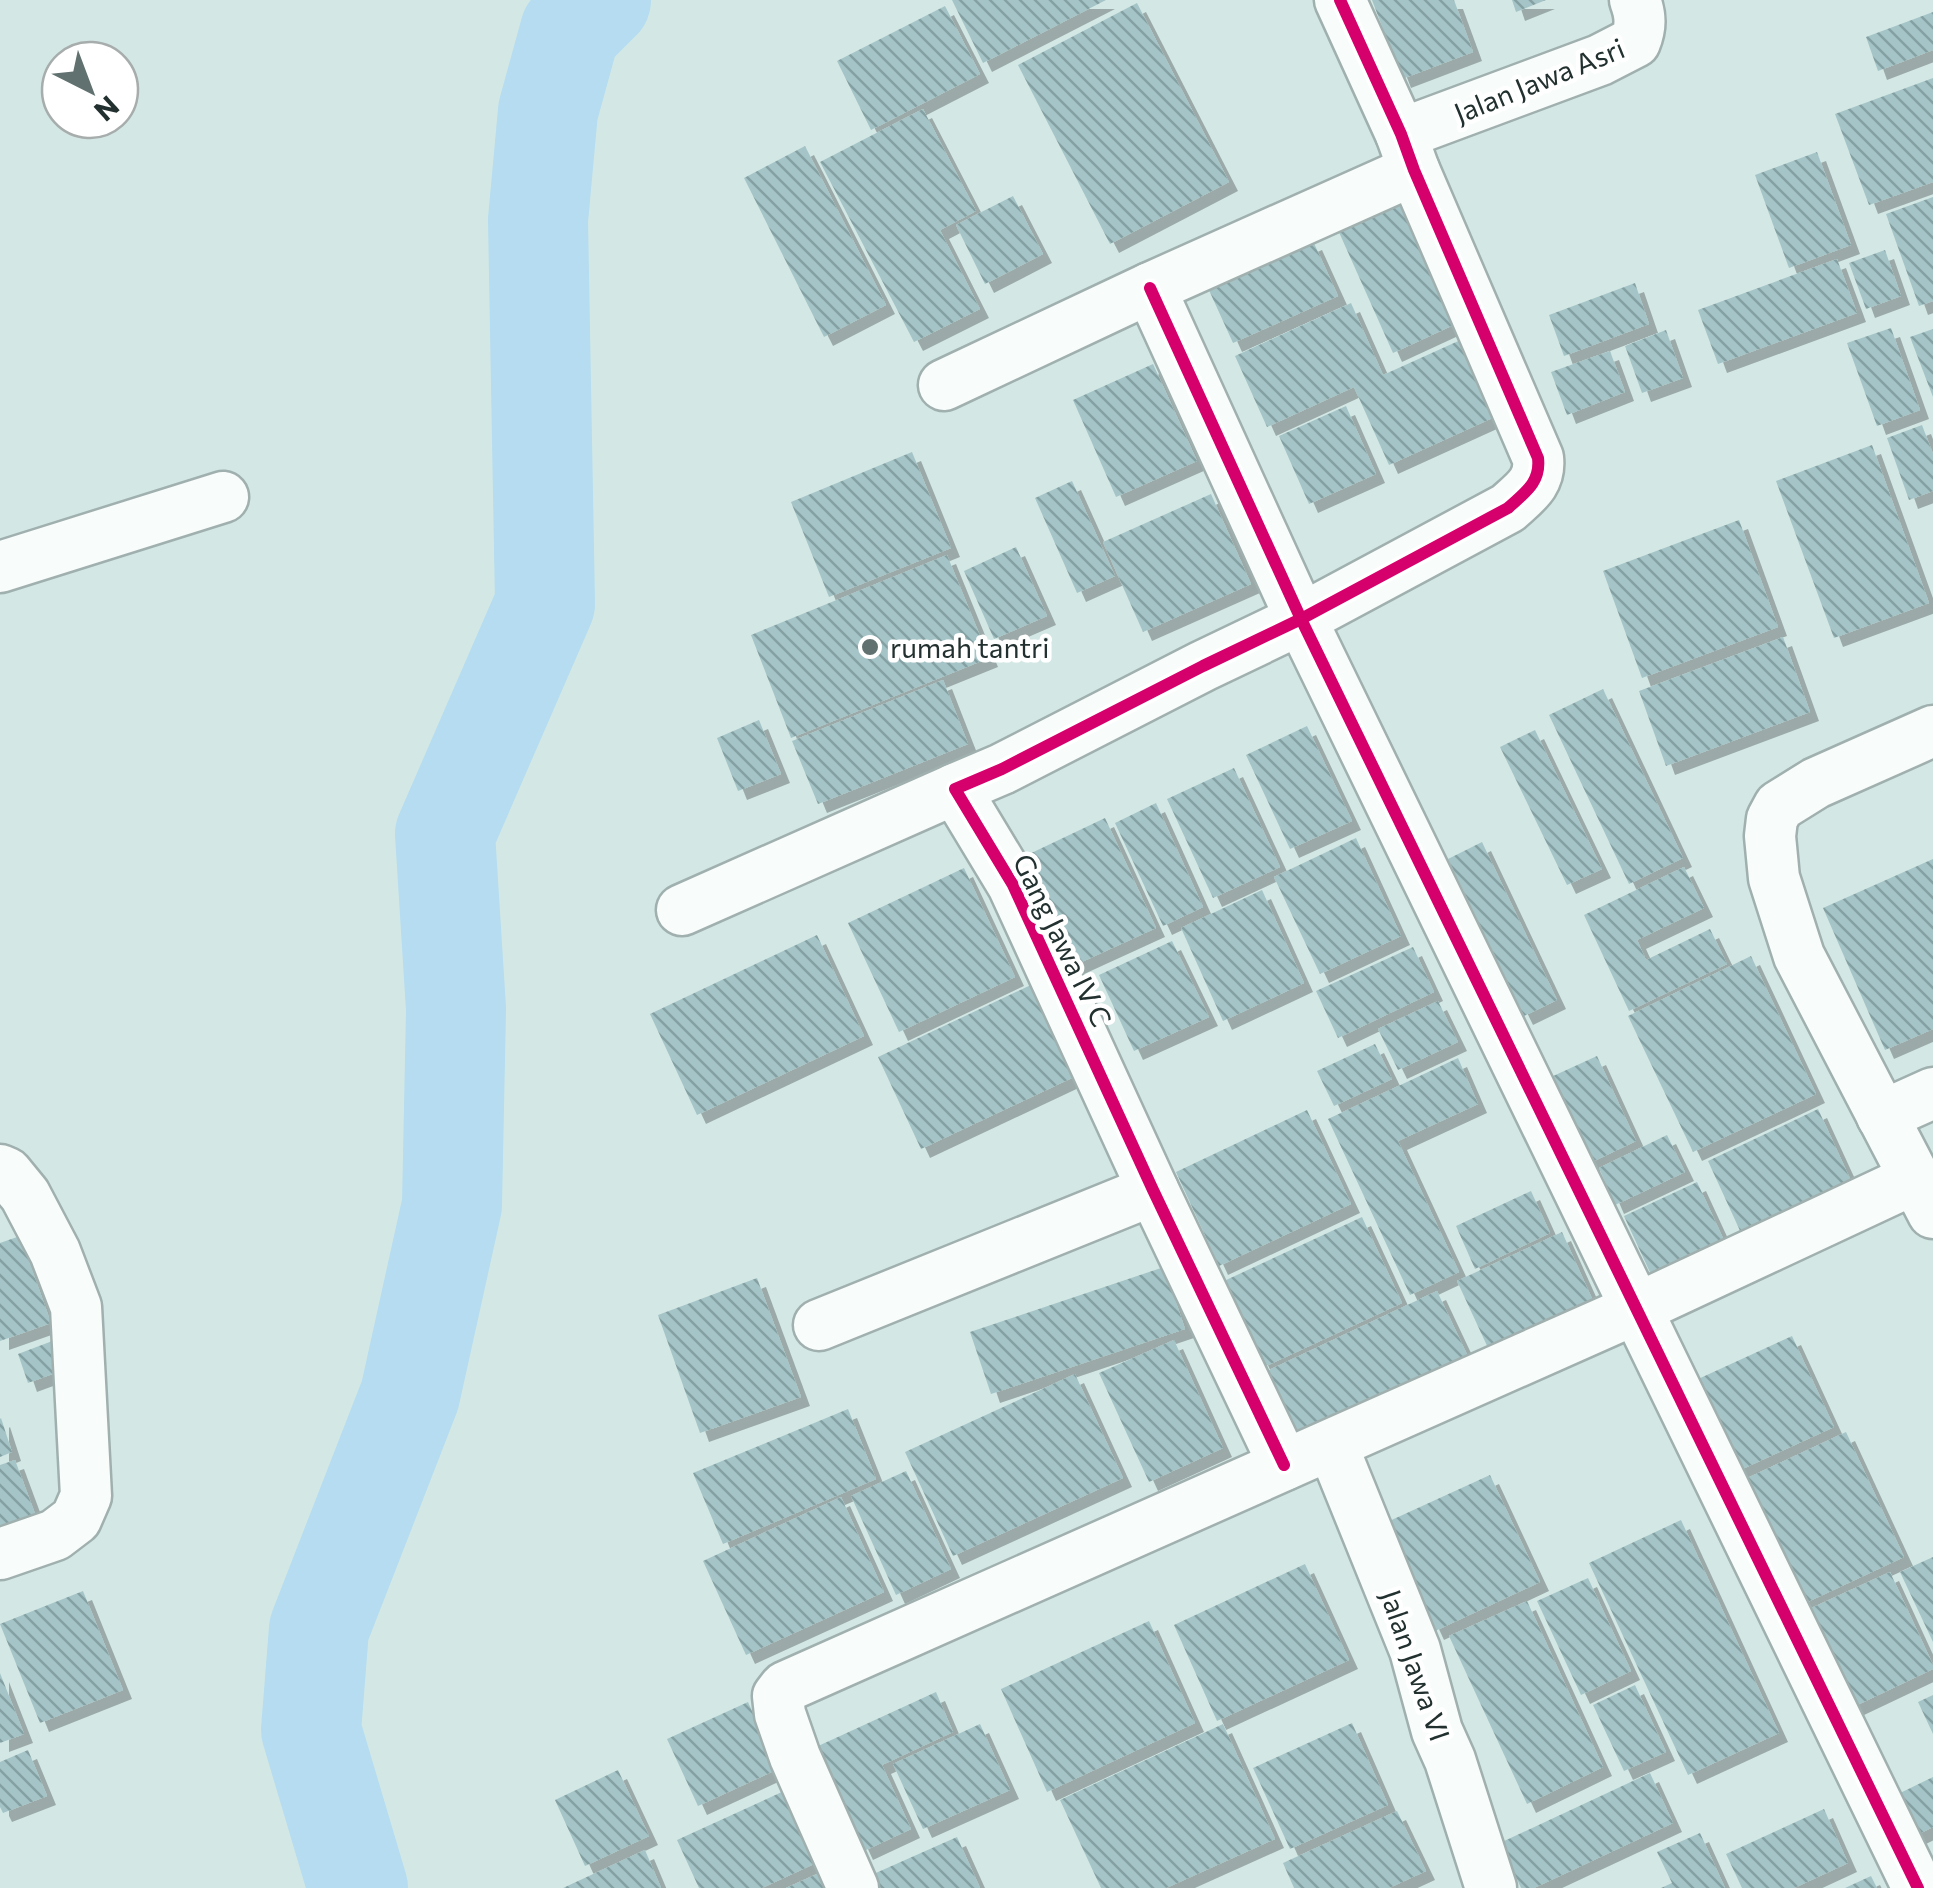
<svg xmlns="http://www.w3.org/2000/svg" width="1933" height="1888" font-family="Commissioner,sans-serif">
  <style>
    .lines { fill: none; stroke-linecap: round; stroke-linejoin: round }
    .river { stroke: #b5dcf0; stroke-width: 100 }
    .building { fill: url(#building-back-hatch); filter: url(#shadow) }
    .minor-casing { stroke: #a0b0ae; stroke-width: 55 }
    .minor { stroke: #f8fcfb; stroke-width: 50 }
    .cycleway-casing { stroke: #fff; stroke-width: 19 }
    .cycleway { stroke: #d6006c; stroke-width: 12 }
    .poi-dot { fill: #60716f; stroke: #fff; stroke-width: 4 }
    .labels { text-anchor: middle; dominant-baseline: central; stroke-width: 9; stroke-linejoin: round; paint-order: stroke }
    .street-label { font-size: 28px; fill: #22312f; stroke: #fff }
    .poi-label { font-size: 28px; fill: #22312f; stroke: #fff; text-anchor: start }
  </style>
  <defs>
    <pattern id="building-back-hatch" width="6" height="6" patternUnits="userSpaceOnUse" patternTransform="scale(2.5)"><rect width="6" height="6" fill="#a4c4c7"/><path d="M-1 5l2 2M0 0l6 6M5-1l2 2" fill="none" stroke="#85a0a2"/></pattern>
    <filter id="shadow"><feDropShadow dx="9" dy="9" stdDeviation="0" flood-color="#0004"/></filter>
  </defs>
  <rect width="100%" height="100%" fill="#d3e8e5"/>
  <g class="lines">
    <path class="river" d="M358 1888 311 1730 319 1629 410 1395 452 1205 456 1009 445 834 545 604 538 220 548 111 570 31 601 0"/>
  </g>
  <g class="building">
    <path d="M952 0H1106L983 63Z"/>
    <path d="M1372 0H1454L1473 52 1402 79Z"/>
    <path d="M1512 0H1546L1516 12Z"/>
    <path d="M1137 3 1229 182 1110 244 1018 65Z"/>
    <path d="M945 6 980 74 871 130 837 61Z"/>
    <path d="M1933 12V50L1878 71 1866 37Z"/>
    <path d="M1933 78V182L1869 205 1835 114Z"/>
    <path d="M923 109 976 211 940 230 980 309 914 342 820 162Z"/>
    <path d="M805 146 886 305 824 337 744 178Z"/>
    <path d="M1817 152 1851 245 1789 268 1755 175Z"/>
    <path d="M1013 196 1043 254 985 284 956 225Z"/>
    <path d="M1933 197V301L1919 306 1886 214Z"/>
    <path d="M1405 199 1460 322 1393 353 1338 230Z"/>
    <path d="M1313 241 1338 296 1233 343 1208 288Z"/>
    <path d="M1885 250 1901 296 1866 309 1849 263Z"/>
    <path d="M1837 259 1857 313 1718 364 1698 310Z"/>
    <path d="M1635 283 1649 324 1564 356 1549 315Z"/>
    <path d="M1351 303 1383 375 1465 338 1499 415 1389 465 1354 387 1267 427 1235 356Z"/>
    <path d="M1891 328 1920 410 1877 426 1847 343Z"/>
    <path d="M1933 329V397L1910 337Z"/>
    <path d="M1666 330 1683 378 1642 393 1625 346Z"/>
    <path d="M1610 351 1625 392 1567 415 1551 372Z"/>
    <path d="M1153 364 1197 461 1116 497 1073 400Z"/>
    <path d="M1346 406 1376 474 1309 504 1279 436Z"/>
    <path d="M1922 425 1933 454V491L1909 500 1887 438Z"/>
    <path d="M1872 445 1929 603 1834 638 1776 481Z"/>
    <path d="M912 452 951 548 829 597 791 502Z"/>
    <path d="M1072 481 1115 576 1077 593 1035 498Z"/>
    <path d="M1211 494 1251 584 1143 632 1103 542Z"/>
    <path d="M1739 520 1778 627 1642 678 1603 571Z"/>
    <path d="M1016 547 1047 616 994 639 964 571Z"/>
    <path d="M947 555 989 658 791 738 751 635Z"/>
    <path d="M1783 637 1810 712 1666 766 1639 691Z"/>
    <path d="M943 680 968 744 818 804 792 741Z"/>
    <path d="M1603 689 1683 858 1629 884 1549 715Z"/>
    <path d="M759 720 781 774 738 791 717 738Z"/>
    <path d="M1307 726 1352 821 1290 849 1246 755Z"/>
    <path d="M1535 730 1602 869 1567 885 1500 747Z"/>
    <path d="M1234 768 1280 867 1213 898 1167 799Z"/>
    <path d="M1156 803 1203 907 1163 926 1115 823Z"/>
    <path d="M1105 818 1156 928 1073 966 1023 857Z"/>
    <path d="M1356 838 1401 936 1320 974 1274 877Z"/>
    <path d="M1482 842 1557 1000 1524 1016 1448 859Z"/>
    <path d="M1933 859V1029L1885 1050 1823 908Z"/>
    <path d="M1684 867 1704 908 1637 940 1646 960 1710 929 1727 964 1629 1011 1584 915Z"/>
    <path d="M964 868 1015 977 899 1032 848 923Z"/>
    <path d="M1262 890 1304 983 1223 1021 1181 928Z"/>
    <path d="M817 935 864 1036 697 1115 650 1014Z"/>
    <path d="M1172 941 1209 1017 1134 1051 1099 975Z"/>
    <path d="M1413 947 1434 992 1338 1038 1316 991Z"/>
    <path d="M1751 956 1816 1094 1693 1152 1628 1016Z"/>
    <path d="M1033 984 1076 1076 921 1149 878 1057Z"/>
    <path d="M1438 1001 1458 1042 1398 1070 1378 1029Z"/>
    <path d="M1375 1044 1392 1079 1334 1106 1317 1071Z"/>
    <path d="M1597 1056 1636 1141 1590 1163 1551 1077Z"/>
    <path d="M1458 1058 1478 1104 1398 1141 1459 1272 1410 1295 1328 1119Z"/>
    <path d="M1818 1109 1857 1194 1747 1246 1708 1161Z"/>
    <path d="M1307 1110 1351 1204 1219 1266 1176 1172Z"/>
    <path d="M1667 1135 1685 1172 1615 1205 1599 1168Z"/>
    <path d="M1697 1182 1733 1260 1660 1294 1624 1216Z"/>
    <path d="M1531 1191 1550 1233 1475 1269 1456 1226Z"/>
    <path d="M1362 1217 1402 1303 1264 1367 1224 1281Z"/>
    <path d="M1562 1232 1593 1301 1489 1350 1457 1281Z"/>
    <path d="M20 1236 51 1323 0 1341V1243Z"/>
    <path d="M1164 1267 1185 1329 991 1394 970 1332Z"/>
    <path d="M757 1278 801 1397 700 1433 658 1315Z"/>
    <path d="M1437 1291 1470 1361 1299 1441 1267 1371Z"/>
    <path d="M1792 1336 1834 1427 1738 1471 1696 1380Z"/>
    <path d="M55 1340 66 1369 28 1383 18 1354Z"/>
    <path d="M1174 1340 1223 1448 1149 1482 1099 1373Z"/>
    <path d="M1075 1374 1123 1478 953 1556 905 1452Z"/>
    <path d="M848 1409 876 1479 723 1544 693 1473Z"/>
    <path d="M1 1418 12 1452 0 1457V1419Z"/>
    <path d="M1846 1432 1904 1557 1799 1606 1741 1481Z"/>
    <path d="M15 1460 38 1522 0 1535V1465Z"/>
    <path d="M906 1471 951 1569 896 1595 851 1496Z"/>
    <path d="M1490 1475 1540 1582 1435 1631 1385 1523Z"/>
    <path d="M841 1497 884 1592 746 1655 703 1561Z"/>
    <path d="M1681 1520 1779 1733 1688 1775 1589 1563Z"/>
    <path d="M1933 1557V1642L1900 1572Z"/>
    <path d="M1305 1564 1349 1660 1217 1721 1174 1625Z"/>
    <path d="M1890 1572 1933 1665V1669L1853 1707 1807 1610Z"/>
    <path d="M1588 1578 1631 1671 1581 1695 1537 1601Z"/>
    <path d="M83 1591 123 1690 40 1723 0 1624Z"/>
    <path d="M1527 1601 1603 1767 1527 1804 1449 1636Z"/>
    <path d="M1149 1621 1195 1723 1047 1792 1001 1689Z"/>
    <path d="M0 1673 24 1734 0 1743Z"/>
    <path d="M1635 1685 1666 1752 1624 1771 1593 1705Z"/>
    <path d="M936 1692 953 1732 882 1765 911 1829 864 1851 816 1747Z"/>
    <path d="M1933 1695V1734L1918 1702Z"/>
    <path d="M748 1702 778 1769 698 1806 667 1739Z"/>
    <path d="M1352 1723 1388 1805 1290 1849 1253 1768Z"/>
    <path d="M980 1724 1010 1790 923 1829 893 1764Z"/>
    <path d="M1223 1724 1275 1839 1166 1888H1101L1060 1800Z"/>
    <path d="M28 1750 47 1796 3 1813 0 1807V1762Z"/>
    <path d="M618 1770 649 1836 585 1866 555 1800Z"/>
    <path d="M1650 1773 1673 1823 1534 1888H1521L1500 1843Z"/>
    <path d="M1933 1777V1827L1913 1837 1894 1796Z"/>
    <path d="M784 1791 816 1863 762 1888H699L677 1840Z"/>
    <path d="M1824 1809 1848 1863 1794 1888H1742L1726 1854Z"/>
    <path d="M1397 1811 1426 1871 1389 1888H1294L1283 1863Z"/>
    <path d="M1700 1833 1725 1888H1661L1672 1883 1657 1852Z"/>
    <path d="M957 1837 980 1888H875L869 1876Z"/>
    <path d="M645 1850 661 1888H563Z"/>
    <path d="M817 1874 824 1888H786Z"/>
    <path d="M1871 1876 1877 1888H1845Z"/>
  </g>
  <g class="lines">
    <defs>
      <g id="minor">
        <path d="M1401 134 1600 60 1635 42C1641 27 1641 16 1635 0"/>
        <path d="M1150 288 1301 619 1918 1888"/>
        <path d="M944 385 1150 288 1414 170"/>
        <path d="M0 567 223 497"/>
        <path d="M1933 731 1816 783 1779 806 1772 819 1770 836 1774 878 1799 956 1933 1213"/>
        <path d="M682 910 955 789"/>
        <path d="M1882 1116 1933 1093"/>
        <path d="M0 1170 7 1173 25 1195 55 1252 76 1307 86 1496 76 1519 55 1535 0 1554"/>
        <path d="M819 1325 1153 1190"/>
        <path d="M1332 1445 1415 1650 1437 1731 1450 1760 1491 1888"/>
        <path d="M1284 1465 1153 1190 1013 885 955 789 1002 769 1203 666 1301 619 1508 508C1524 493 1541 483 1538 458L1414 170 1401 134 1340 0"/>
        <path d="M853 1888 795 1757 780 1714 778 1696 785 1687 1638 1308 1916 1178"/>
      </g>
    </defs>
    <use href="#minor" class="minor-casing"/>
    <use href="#minor" class="minor"/>
    <defs>
      <g id="cycleway">
        <path d="M1150 288 1301 619 1918 1888"/>
        <path d="M1284 1465 1153 1190 1013 885 955 789 1002 769 1203 666 1301 619 1508 508C1524 493 1541 483 1538 458L1414 170 1401 134 1340 0"/>
      </g>
    </defs>
    <use href="#cycleway" class="cycleway-casing"/>
    <use href="#cycleway" class="cycleway"/>
  </g>
  <circle class="poi-dot" cx="870" cy="647" r="10"/>
  <g class="labels">
    <g class="street-label">
      <text transform="translate(1539 80) rotate(-22)">Jalan Jawa Asri</text>
      <text transform="translate(1063 940) rotate(64)">Gang Jawa IV C</text>
      <text transform="translate(1416 1665) rotate(71)">Jalan Jawa VI</text>
    </g>
    <g class="poi-label">
      <text x="890" y="647">rumah tantri</text>
    </g>
  </g>
  <g transform="translate(90 90) rotate(138)"><circle r="48" fill="#ffffff" stroke="#a7adac" stroke-width="2.5"/>
  <path d="M0-8L18 38L0 25L-18 38Z" fill="#60716f"/>
  <text y="-15" font-size="28" font-weight="bold" text-anchor="middle" fill="#22312f">N</text>
  </g>
</svg>
